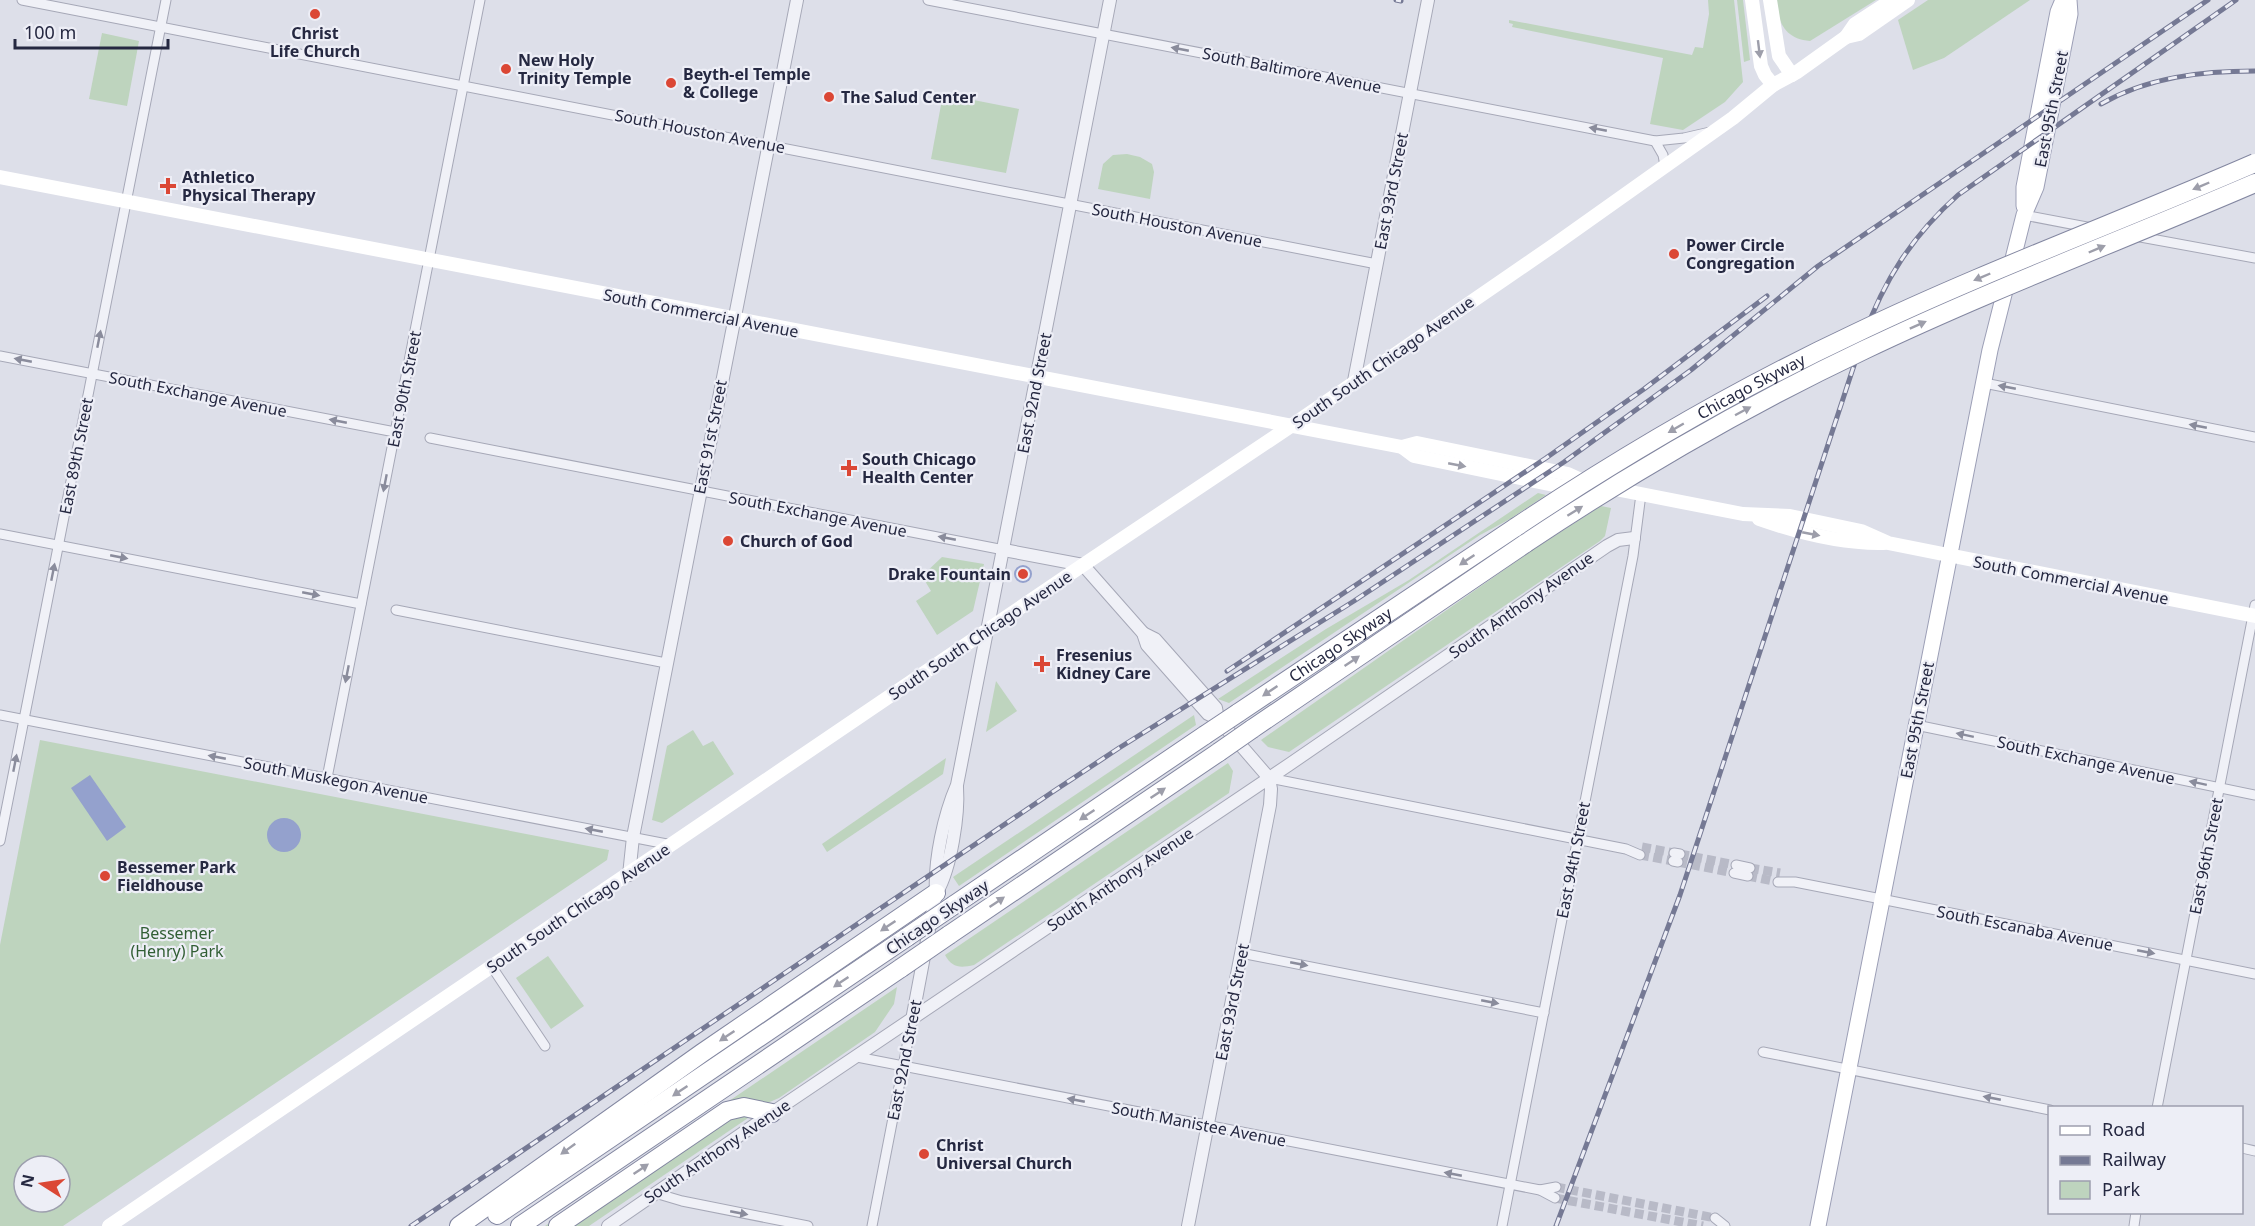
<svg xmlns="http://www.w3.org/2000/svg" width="2255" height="1226" font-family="'Noto Sans',sans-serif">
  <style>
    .green { fill: #bed4be; fill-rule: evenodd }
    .water { fill: #94a1cd }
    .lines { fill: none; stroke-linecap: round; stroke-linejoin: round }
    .minor-tunnel { stroke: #b8bac7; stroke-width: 9; stroke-dasharray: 9 4.5; stroke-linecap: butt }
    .minor-casing { stroke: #a6a8b7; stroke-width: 11 }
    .tertiary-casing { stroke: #a6a8b7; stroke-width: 14 }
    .primary-casing { stroke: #9c9fb6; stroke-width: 17 }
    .motorway-casing { stroke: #8387a1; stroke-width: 20 }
    .minor { stroke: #f0f1f7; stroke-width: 9 }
    .tertiary { stroke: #f0f1f7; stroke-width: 12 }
    .secondary { stroke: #fff; stroke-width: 14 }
    .primary { stroke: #fff; stroke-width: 15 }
    .motorway { stroke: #fff; stroke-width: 18 }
    .rail-casing { stroke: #757994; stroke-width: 5 }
    .rail { stroke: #edeef6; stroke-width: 3; stroke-dasharray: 9; stroke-linecap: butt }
    .motorway-bridge-casing { stroke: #8387a1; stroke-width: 20; stroke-linecap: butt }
    .motorway-bridge { stroke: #fff; stroke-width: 18 }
    .oneway { fill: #8a8c9c }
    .oneway2 { fill: #9d9eaa }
    .poi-dot { fill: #db4735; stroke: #edeef6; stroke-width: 2 }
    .labels { text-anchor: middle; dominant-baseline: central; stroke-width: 4.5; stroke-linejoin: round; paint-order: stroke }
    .poi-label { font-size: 16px; font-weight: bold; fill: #252841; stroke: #edeef6; text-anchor: start }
    .street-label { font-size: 16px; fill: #252841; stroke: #edeef6 }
    .park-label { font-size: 16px; fill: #315e34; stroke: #edeef6 }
  </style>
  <rect width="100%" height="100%" fill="#dddfe9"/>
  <g class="green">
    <path d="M1708 0H1734L1743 82 1725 102 1683 130 1650 124 1663 58 1512 27 1513 24 1509 23V20L1692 55 1695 47 1703 48 1709 14Z"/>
    <path d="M1737 0H1743L1750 60 1744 62Z"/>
    <path d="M1776 0H1876L1810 41C1785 39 1778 23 1776 0Z"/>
    <path d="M1928 0H2030L1944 58 1913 70 1898 20Z"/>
    <path d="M102 33 139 41 127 106 89 99Z"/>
    <path d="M943 94 1019 109 1006 173 931 159Z"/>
    <path d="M1127 154 1140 157 1152 164 1154 172 1150 199 1098 189 1103 164 1113 155Z"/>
    <path d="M1538 493 1546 495 1510 519 1480 535 1229 703 1218 699 1326 629 1409 580Z"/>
    <path d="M1601 506 1611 508 1605 536 1600 541 1289 752 1268 747 1261 740 1531 551Z"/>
    <path d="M942 557 984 564 973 611 937 635 916 601 931 591 922 576Z"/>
    <path d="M996 681 1017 711 986 732Z"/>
    <path d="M1194 715 1196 725 959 886 953 877Z"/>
    <path d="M693 730 703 746 713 741 734 774 662 823 652 820 667 746Z"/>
    <path d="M40 740 609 850 607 860 63 1226H0V945ZM24 1166H60V1202H24Z"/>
    <path d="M946 758 943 774 827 852 822 844Z"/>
    <path d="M1228 763 1233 771 1229 793 974 965C960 968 952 968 945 955Z"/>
    <path d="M548 956 584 1006 551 1029 516 978Z"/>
    <path d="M897 987 894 1004 875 1032 779 1098 765 1104 744 1101 550 1226H545Z"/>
    <path d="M740 1115 751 1116 589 1226H574L723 1124Z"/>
  </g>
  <g class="water">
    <circle cx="1023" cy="574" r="9"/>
    <path d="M90 775 126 827 107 841 71 788Z"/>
    <circle cx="284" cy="835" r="17"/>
  </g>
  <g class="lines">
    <g class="minor-tunnel">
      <path d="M1642 847 1674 853"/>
      <path d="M1680 854 1736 865"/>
      <path d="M1640 855 1673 861"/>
      <path d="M1678 862 1734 873"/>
      <path d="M1750 868 1780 873"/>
      <path d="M1748 876 1778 882"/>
      <path d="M1556 1187 1715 1218"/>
      <path d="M1555 1198 1703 1226"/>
    </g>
    <defs>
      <g id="minor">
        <path d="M22 0 1377 264"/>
        <path d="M928 0 1655 141 1684 138 1710 132"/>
        <path d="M1655 141 1663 155 1665 166"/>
        <path d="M2024 215 2092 228"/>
        <path d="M2135 236 2255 258"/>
        <path d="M0 356 395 432"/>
        <path d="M1984 383 2255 437"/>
        <path d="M430 438 1004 550"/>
        <path d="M0 534 361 604"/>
        <path d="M396 610 666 663"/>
        <path d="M0 715 672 845"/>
        <path d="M1916 725 2255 795"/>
        <path d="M327 778 480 0"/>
        <path d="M1269 778 1626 849 1640 855"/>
        <path d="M0 841 166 0"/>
        <path d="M1674 853 1680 854"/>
        <path d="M1673 861 1678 862"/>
        <path d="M1736 865 1750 868"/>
        <path d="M1734 873 1748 876"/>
        <path d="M1778 882H1795L1861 895 2255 974"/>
        <path d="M1241 953 1544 1013"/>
        <path d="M492 967 545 1046"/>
        <path d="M1763 1052 2050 1110"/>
        <path d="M857 1057 1540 1190 1555 1198"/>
        <path d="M2157 1108 2255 605"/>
        <path d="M2242 1148 2255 1151"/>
        <path d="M1540 1190 1556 1187"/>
        <path d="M655 1193 682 1201 808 1226"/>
        <path d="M1715 1218 1725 1226"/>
        <path d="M872 1226 912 1020"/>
        <path d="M1502 1226 1633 556 1641 494"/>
        <path d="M2134 1226 2136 1212"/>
      </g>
      <g id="tertiary">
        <path d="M1354 381 1428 0"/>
        <path d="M1004 550 1083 565 1143 633 1147 645 1208 714 1218 719 1269 778 1271 789 1270 805 1188 1226"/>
        <path d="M1143 633 1155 639 1216 708 1218 719"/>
        <path d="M629 875 633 837 797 0"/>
        <path d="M937 892C951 867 959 815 957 787"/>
        <path d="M912 1020 936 893C934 860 944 815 957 785L1110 0"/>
        <path d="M608 1226 772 1113 1290 764 1607 546 1618 540 1634 538"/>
      </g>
      <g id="primary">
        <path d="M2024 206V187L2058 12 2063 0"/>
        <path d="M1818 1226 1990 350 2024 215 2036 187 2070 14 2069 0"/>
      </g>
      <g id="motorway">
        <path id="s1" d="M1238 713 1516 527"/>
        <path d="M1252 729 1526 543"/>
        <path d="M954 905 1205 735"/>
        <path d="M949 935 1219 752"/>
        <path d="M497 1215 907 937"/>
        <path d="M459 1226 702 1053 936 893"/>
        <path d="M520 1226 901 968"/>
        <path d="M558 1226 727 1111 744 1107 772 1113"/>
      </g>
    </defs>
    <use href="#minor" class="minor-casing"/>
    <use href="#tertiary" class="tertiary-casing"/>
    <use href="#primary" class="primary-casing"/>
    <use href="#motorway" class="motorway-casing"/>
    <use href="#minor" class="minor"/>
    <use href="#tertiary" class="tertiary"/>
    <g class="secondary">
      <path d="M1752 0 1761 66 1765 75 1773 85"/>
      <path d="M1770 0 1779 56 1792 75"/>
      <path d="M1846 37 1859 34 1908 0"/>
      <path d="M0 177 1402 447 1417 443 1568 474 1590 484 1743 514 1790 516 1861 531 1888 543 2255 616"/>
      <path d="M1402 447 1414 456 1564 487 1579 485"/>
      <path d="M1759 519C1799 533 1842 544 1884 543"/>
      <path d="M109 1226 1083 565 1291 426 1554 245 1733 118 1773 85 1797 72 1846 37 1855 24 1892 0"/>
    </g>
    <use href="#primary" class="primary"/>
    <use href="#motorway" class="motorway"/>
    <defs>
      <g id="rail">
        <path d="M1396 0 1401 1"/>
        <path d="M2101 104C2148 77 2202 71 2255 71"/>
        <path d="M1227 671 1546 458 1644 389 1767 296"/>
        <path d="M411 1226 1051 793 1119 748 1354 601 1564 462 1691 370 1818 266 2208 0"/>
        <path d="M1556 1226 1680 895 1863 338C1884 280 1912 236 1958 195L2236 0"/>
      </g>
    </defs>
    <use href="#rail" class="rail-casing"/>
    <use href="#rail" class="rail"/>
    <defs>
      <g id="motorway-bridge">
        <path id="s2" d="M1516 527C1624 455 1737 389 1854 334 1985 271 2122 221 2255 163"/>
        <path d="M1526 543C1634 471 1746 406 1864 350 1992 289 2125 239 2255 183"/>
        <path d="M1205 735 1238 713"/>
        <path d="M1219 752 1252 729"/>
        <path d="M907 937 954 905"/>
        <path d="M901 968 949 935"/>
      </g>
    </defs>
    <use href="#motorway-bridge" class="motorway-bridge-casing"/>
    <use href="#motorway-bridge" class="motorway-bridge"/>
  </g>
  <defs><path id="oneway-solid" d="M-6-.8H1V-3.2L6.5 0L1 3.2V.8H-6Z" transform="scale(1.5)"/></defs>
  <g class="oneway">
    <use href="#oneway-solid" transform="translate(1180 49) rotate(-169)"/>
    <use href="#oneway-solid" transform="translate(1598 129) rotate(-169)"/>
    <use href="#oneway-solid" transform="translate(99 339) rotate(-79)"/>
    <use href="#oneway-solid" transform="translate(23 360) rotate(-169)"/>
    <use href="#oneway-solid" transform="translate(2007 387) rotate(-169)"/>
    <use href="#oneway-solid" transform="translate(338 421) rotate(-169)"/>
    <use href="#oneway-solid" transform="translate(2198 426) rotate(-169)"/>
    <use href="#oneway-solid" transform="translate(385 483) rotate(101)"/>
    <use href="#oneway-solid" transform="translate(947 538) rotate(-169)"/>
    <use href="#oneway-solid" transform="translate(119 557) rotate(11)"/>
    <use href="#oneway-solid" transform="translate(53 572) rotate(-79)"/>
    <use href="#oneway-solid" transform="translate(311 594) rotate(11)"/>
    <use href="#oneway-solid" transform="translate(347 674) rotate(101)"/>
    <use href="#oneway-solid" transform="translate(1965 735) rotate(-168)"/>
    <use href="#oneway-solid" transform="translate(217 757) rotate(-169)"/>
    <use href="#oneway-solid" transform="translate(15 763) rotate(-79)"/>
    <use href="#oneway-solid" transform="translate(2198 783) rotate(-168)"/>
    <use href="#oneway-solid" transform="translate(594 830) rotate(-169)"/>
    <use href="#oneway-solid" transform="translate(2146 952) rotate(11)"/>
    <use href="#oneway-solid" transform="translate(1299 964) rotate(11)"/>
    <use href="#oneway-solid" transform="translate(1490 1002) rotate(11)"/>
    <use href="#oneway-solid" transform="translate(1992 1098) rotate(-169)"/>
    <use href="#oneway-solid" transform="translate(1076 1100) rotate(-169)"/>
    <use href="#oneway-solid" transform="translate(1453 1174) rotate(-169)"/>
    <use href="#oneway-solid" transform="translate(739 1213) rotate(11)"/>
  </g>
  <g class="oneway2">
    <use href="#oneway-solid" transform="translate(1759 49) rotate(83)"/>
    <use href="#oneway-solid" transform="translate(2201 186) rotate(157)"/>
    <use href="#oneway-solid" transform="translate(2097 249) rotate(-23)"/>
    <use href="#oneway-solid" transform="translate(1982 277) rotate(157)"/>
    <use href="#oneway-solid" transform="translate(1918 325) rotate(-24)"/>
    <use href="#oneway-solid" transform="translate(1743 411) rotate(-28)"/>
    <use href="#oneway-solid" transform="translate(1676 428) rotate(150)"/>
    <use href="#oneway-solid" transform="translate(1457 465) rotate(11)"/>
    <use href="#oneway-solid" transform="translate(1575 511) rotate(-32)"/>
    <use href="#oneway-solid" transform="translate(1811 534) rotate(11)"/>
    <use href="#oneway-solid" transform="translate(1467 560) rotate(146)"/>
    <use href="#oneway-solid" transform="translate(1352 661) rotate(-34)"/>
    <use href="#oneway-solid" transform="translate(1270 691) rotate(146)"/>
    <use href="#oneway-solid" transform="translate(1158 793) rotate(-34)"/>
    <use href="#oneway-solid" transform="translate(1087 815) rotate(146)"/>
    <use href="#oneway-solid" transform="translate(997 902) rotate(-34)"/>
    <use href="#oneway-solid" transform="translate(888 926) rotate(146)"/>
    <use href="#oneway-solid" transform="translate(841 982) rotate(146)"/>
    <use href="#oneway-solid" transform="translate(727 1036) rotate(146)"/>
    <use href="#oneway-solid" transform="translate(680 1091) rotate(146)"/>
    <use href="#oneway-solid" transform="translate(568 1149) rotate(144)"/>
    <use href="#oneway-solid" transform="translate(641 1169) rotate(-34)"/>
  </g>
  <g class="poi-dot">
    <circle cx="315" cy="14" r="6"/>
    <circle cx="506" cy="69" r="6"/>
    <circle cx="671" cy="83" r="6"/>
    <circle cx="829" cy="97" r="6"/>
    <path d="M165 177h6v6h6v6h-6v6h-6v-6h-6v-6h6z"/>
    <circle cx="1674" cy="254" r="6"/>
    <path d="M846 459h6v6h6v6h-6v6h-6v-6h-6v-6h6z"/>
    <circle cx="728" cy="541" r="6"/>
    <circle cx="1023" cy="574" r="6"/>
    <path d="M1039 655h6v6h6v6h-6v6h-6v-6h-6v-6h6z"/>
    <circle cx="105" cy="876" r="6"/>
    <circle cx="924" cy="1154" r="6"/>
  </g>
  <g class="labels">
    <g class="poi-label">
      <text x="315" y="33" text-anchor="middle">Christ<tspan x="315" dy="18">Life Church</tspan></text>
      <text x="518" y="60">New Holy<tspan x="518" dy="18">Trinity Temple</tspan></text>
      <text x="683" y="74">Beyth-el Temple<tspan x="683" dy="18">&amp; College</tspan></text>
      <text x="841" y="97">The Salud Center</text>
      <text x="182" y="177">Athletico<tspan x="182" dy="18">Physical Therapy</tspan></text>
      <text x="1686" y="245">Power Circle<tspan x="1686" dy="18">Congregation</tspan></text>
      <text x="862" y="459">South Chicago<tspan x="862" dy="18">Health Center</tspan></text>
      <text x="740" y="541">Church of God</text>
      <text x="1011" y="574" text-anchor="end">Drake Fountain</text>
      <text x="1056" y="655">Fresenius<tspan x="1056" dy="18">Kidney Care</tspan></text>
      <text x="117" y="867">Bessemer Park<tspan x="117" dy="18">Fieldhouse</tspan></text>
      <text x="936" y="1145">Christ<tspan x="936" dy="18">Universal Church</tspan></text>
    </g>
    <g class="street-label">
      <text transform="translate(1292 70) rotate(11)">South Baltimore Avenue</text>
      <text transform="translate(2051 109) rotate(-79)">East 95th Street</text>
      <text transform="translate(700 131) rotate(11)">South Houston Avenue</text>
      <text transform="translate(1391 191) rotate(-79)">East 93rd Street</text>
      <text transform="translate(1177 225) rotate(11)">South Houston Avenue</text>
      <text transform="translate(701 313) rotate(11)">South Commercial Avenue</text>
      <text transform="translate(1383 362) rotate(-35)">South South Chicago Avenue</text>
      <text stroke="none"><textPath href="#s2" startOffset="274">Chicago Skyway</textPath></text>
      <text transform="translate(404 389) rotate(-79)">East 90th Street</text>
      <text transform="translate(1034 393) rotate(-79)">East 92nd Street</text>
      <text transform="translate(198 394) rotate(11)">South Exchange Avenue</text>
      <text transform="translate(710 437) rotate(-79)">East 91st Street</text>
      <text transform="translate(76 456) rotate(-79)">East 89th Street</text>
      <text transform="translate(818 514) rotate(11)">South Exchange Avenue</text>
      <text transform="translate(2071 580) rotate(11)">South Commercial Avenue</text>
      <text transform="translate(1521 605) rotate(-35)">South Anthony Avenue</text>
      <text transform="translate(980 635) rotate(-34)">South South Chicago Avenue</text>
      <text stroke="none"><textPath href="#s1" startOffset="123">Chicago Skyway</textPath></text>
      <text transform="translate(1917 720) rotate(-79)">East 95th Street</text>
      <text transform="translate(2086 760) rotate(12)">South Exchange Avenue</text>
      <text transform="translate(336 780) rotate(11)">South Muskegon Avenue</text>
      <text transform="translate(2206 856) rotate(-79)">East 96th Street</text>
      <text transform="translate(1573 860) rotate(-79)">East 94th Street</text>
      <text transform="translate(1120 879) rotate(-34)">South Anthony Avenue</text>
      <text transform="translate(578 908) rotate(-34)">South South Chicago Avenue</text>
      <text transform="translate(937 917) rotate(-34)">Chicago Skyway</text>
      <text transform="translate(2025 928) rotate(11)">South Escanaba Avenue</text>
      <text transform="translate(1232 1002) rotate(-79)">East 93rd Street</text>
      <text transform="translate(904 1060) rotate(-79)">East 92nd Street</text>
      <text transform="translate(1199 1124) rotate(11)">South Manistee Avenue</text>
      <text transform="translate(717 1151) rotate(-34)">South Anthony Avenue</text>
    </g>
    <g class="park-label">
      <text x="177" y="933">Bessemer<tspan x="177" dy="18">(Henry) Park</tspan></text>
    </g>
  </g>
  <rect x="2048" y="1106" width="195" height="108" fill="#edeef6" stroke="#9d9fae" stroke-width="1.5"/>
  <rect x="2060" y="1126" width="30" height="9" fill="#ffffff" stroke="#9d9fae" stroke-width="1.5"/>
  <text x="2102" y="1136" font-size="18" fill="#252841">Road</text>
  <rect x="2060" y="1156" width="30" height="9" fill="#757994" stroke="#9d9fae" stroke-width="1.5"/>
  <text x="2102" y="1166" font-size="18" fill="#252841">Railway</text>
  <rect x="2060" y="1181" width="30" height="18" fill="#bed4be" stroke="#9d9fae" stroke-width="1.5"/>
  <text x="2102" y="1196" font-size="18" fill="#252841">Park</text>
  <g transform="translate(42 1184) rotate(282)"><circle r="28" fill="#edeef6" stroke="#9d9fae" stroke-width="1.5"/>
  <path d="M0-4.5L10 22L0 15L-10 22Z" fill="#db4735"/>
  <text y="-9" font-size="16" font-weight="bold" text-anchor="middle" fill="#252841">N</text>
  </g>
  <path d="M15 39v9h153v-9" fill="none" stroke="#252841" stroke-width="3"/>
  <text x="24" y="39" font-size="18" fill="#252841" stroke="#edeef6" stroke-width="4.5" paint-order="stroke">100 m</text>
</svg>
